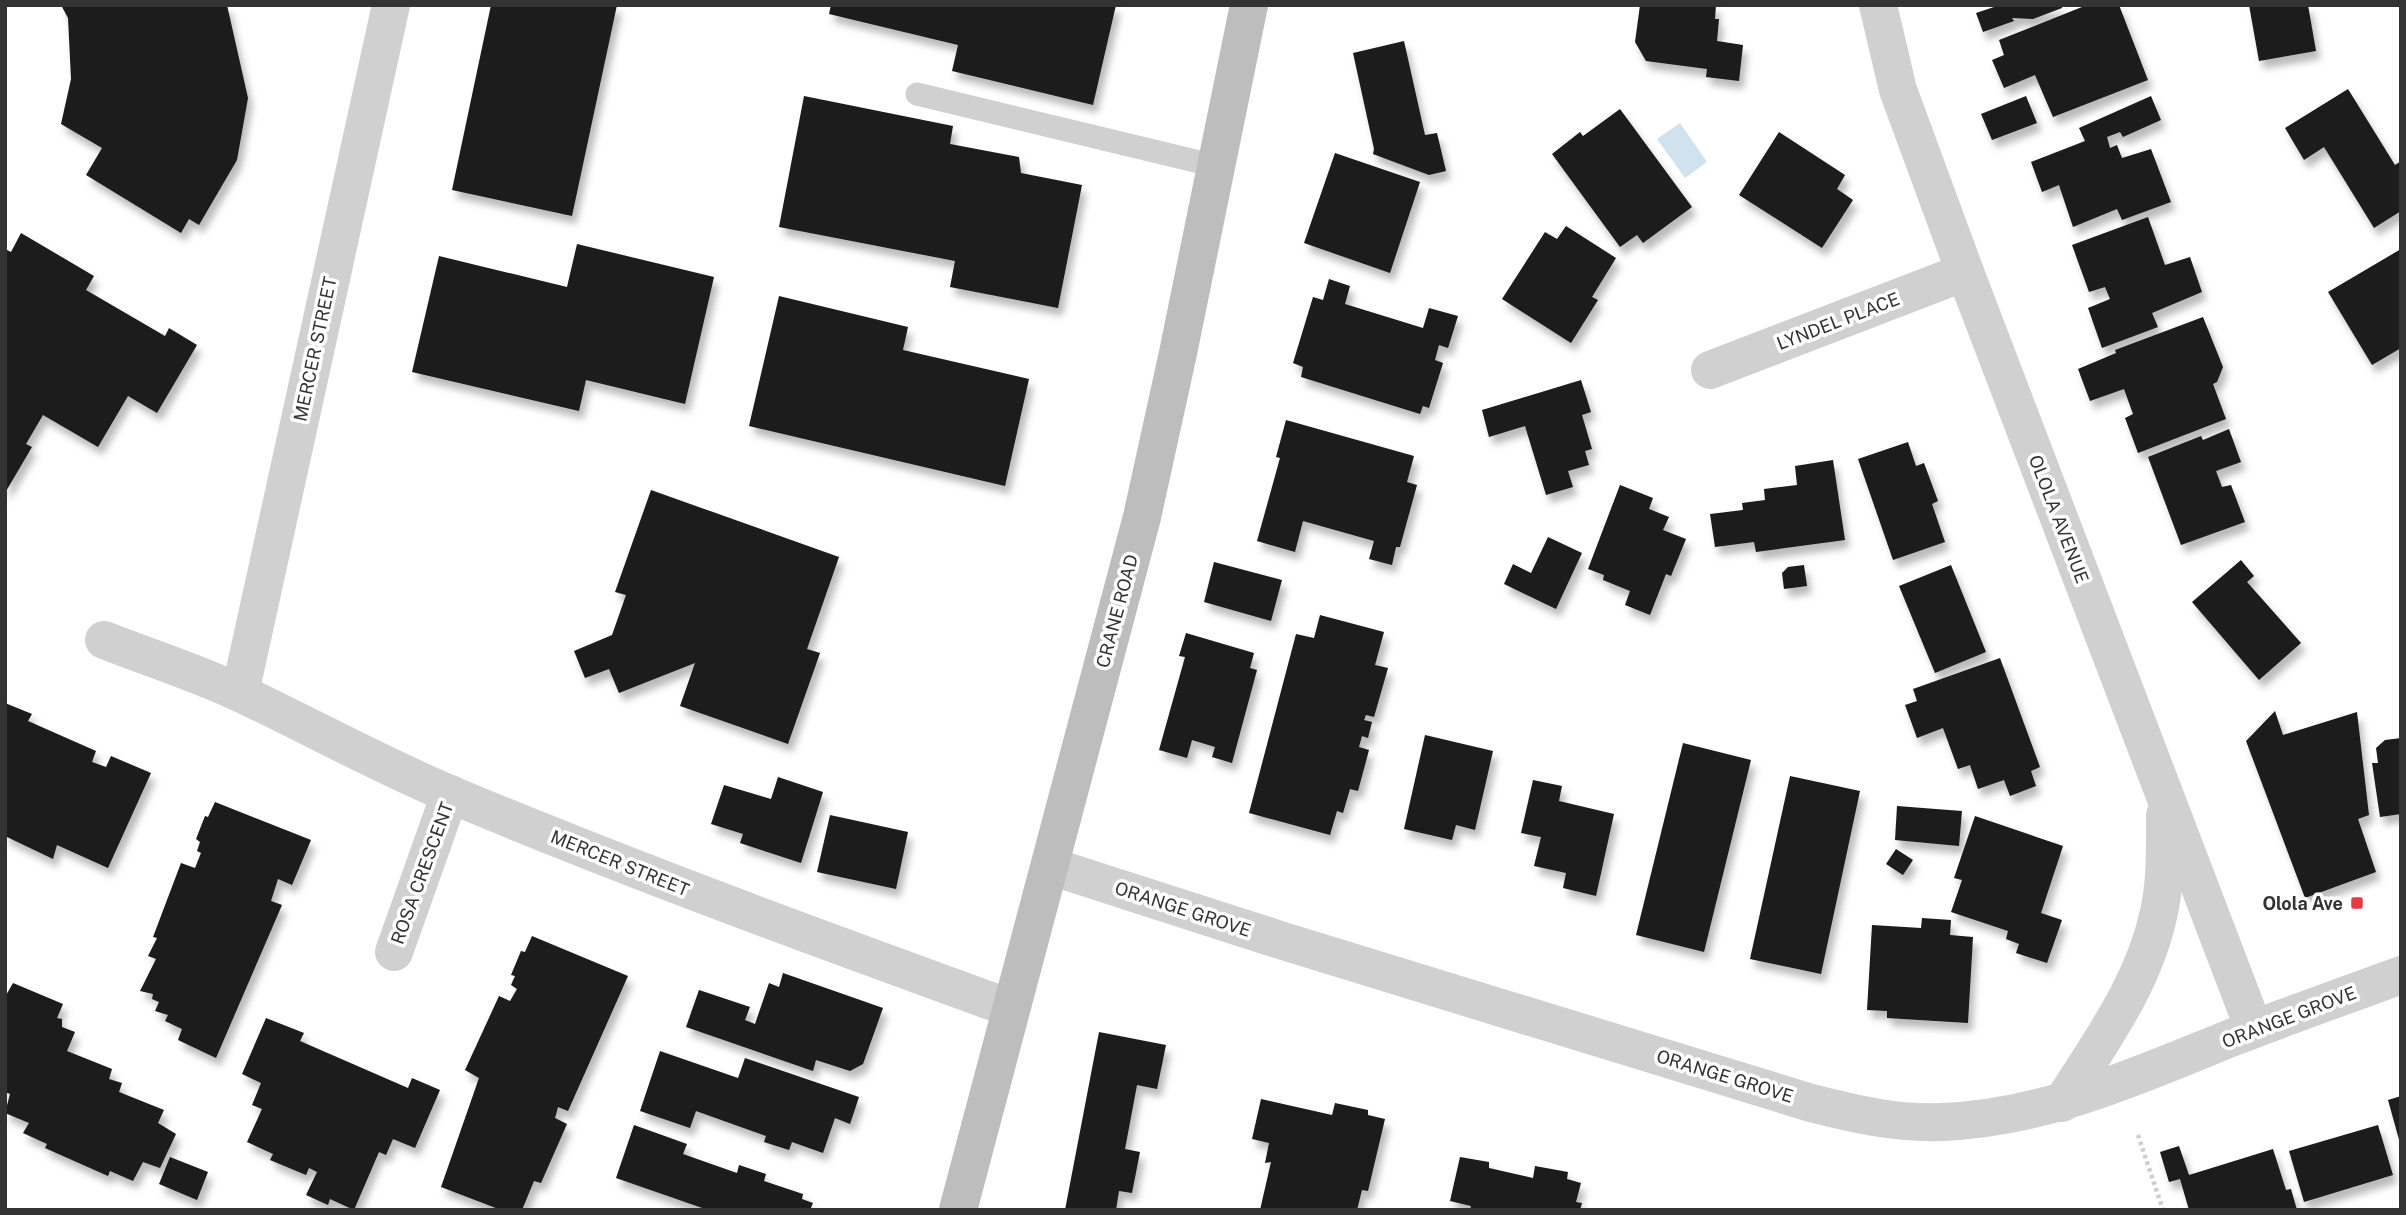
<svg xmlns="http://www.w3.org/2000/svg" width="2406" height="1215" font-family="'Public Sans',sans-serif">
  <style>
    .water { fill: #cfe2ee }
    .building { fill: #1a1a1a; filter: url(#shadow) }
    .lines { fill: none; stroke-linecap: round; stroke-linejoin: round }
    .path { stroke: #cdcdcd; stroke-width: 4.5; stroke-dasharray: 3.5 3.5; stroke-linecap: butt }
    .lane { stroke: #d0d0d0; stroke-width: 23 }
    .street { stroke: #d0d0d0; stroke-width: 38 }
    .secondary { stroke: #bdbdbd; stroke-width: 38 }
    .poi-dot { fill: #e63946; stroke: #fff; stroke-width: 2.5 }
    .labels { text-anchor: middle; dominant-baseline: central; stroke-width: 7; stroke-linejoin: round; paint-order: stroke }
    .street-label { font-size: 18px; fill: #333; stroke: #fff }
    .poi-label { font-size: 18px; font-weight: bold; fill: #333; stroke: #fff; text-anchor: end }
  </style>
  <defs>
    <filter id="shadow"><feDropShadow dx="4.5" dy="8" stdDeviation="3.5" flood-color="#0004"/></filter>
  </defs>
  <rect width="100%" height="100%" fill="#fff"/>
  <path class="water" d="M1680 123 1707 162 1685 178 1657 139Z"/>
  <g class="building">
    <path d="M61 5H227L248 98 237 160 199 225 189 219 181 233 86 175 102 148 61 124 71 79 68 18Z"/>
    <path d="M491 5H617L572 216 452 190Z"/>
    <path d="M831 5H1116L1093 105 952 71 958 45 829 14Z"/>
    <path d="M1640 5H1716L1715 19H1719L1717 41 1743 45 1739 81 1706 77 1707 69 1646 61 1635 42Z"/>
    <path d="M2000 5H2062V8L2033 19 2012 18 2014 21 1983 32 1976 13Z"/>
    <path d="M2087 5H2119L2148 80 2053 117 2035 75 2004 88 1992 60 2004 55 1999 40Z"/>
    <path d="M2249 5H2308L2316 51 2259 61Z"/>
    <path d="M1404 41 1425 135 1437 133 1446 171 1429 175 1373 154 1374 149 1353 53Z"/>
    <path d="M2348 89 2395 165 2401 161V211L2374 228 2324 147 2304 160 2285 128Z"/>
    <path d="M804 96 953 126 950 144 1019 157 1021 173 1082 185 1058 308 950 287 955 261 779 227Z"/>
    <path d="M2026 96 2037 123 1992 140 1981 114Z"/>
    <path d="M2151 96 2161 120 2123 137 2120 132 2107 137 2110 148 2117 145 2122 158 2151 149 2171 202 2122 220 2117 209 2073 227 2059 185 2042 192 2031 162 2085 141 2079 128Z"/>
    <path d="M1620 109 1692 207 1643 243 1637 235 1620 247 1552 154 1580 132 1583 136Z"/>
    <path d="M1779 132 1845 175 1837 189 1853 200 1822 248 1739 195Z"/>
    <path d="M1335 153 1420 182 1390 273 1304 243Z"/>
    <path d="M2148 217 2165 265 2190 257 2202 292 2152 313 2158 327 2102 348 2088 308 2110 299 2105 287 2089 292 2072 245Z"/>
    <path d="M1566 226 1616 258 1592 297 1598 300 1571 343 1502 299 1545 232 1557 239Z"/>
    <path d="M21 233 94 276 86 290 165 336 169 328 197 345 157 413 128 396 98 447 43 415 26 444 32 447 5 493V249L11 252Z"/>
    <path d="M577 244 714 277 685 404 586 380 579 411 412 372 439 256 567 287Z"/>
    <path d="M2401 249V348L2372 365 2328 292Z"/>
    <path d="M1329 279 1350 286 1345 304 1423 328 1429 308 1458 316 1448 348 1439 345 1435 360 1443 363 1429 408 1423 406 1420 414 1301 377 1303 367 1293 363 1313 297 1323 300Z"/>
    <path d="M779 296 908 327 903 350 1029 379 1005 486 749 426Z"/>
    <path d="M2203 317 2223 367 2217 382 2213 384 2226 419 2138 453 2125 418 2133 414 2124 389 2090 401 2078 369 2116 353 2115 350Z"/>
    <path d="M1581 380 1591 412 1582 415 1592 449 1585 451 1589 465 1568 471 1573 487 1546 495 1525 426 1489 437 1482 410Z"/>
    <path d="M1286 420 1414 456 1407 482 1417 485 1400 547H1396L1392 565 1369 559 1374 541 1303 521 1295 552 1257 541 1280 458 1276 457Z"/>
    <path d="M2229 429 2241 462 2216 471 2222 487 2231 485 2245 522 2181 545 2148 457 2201 436 2203 440Z"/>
    <path d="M1908 442 1916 466 1924 463 1938 501 1932 504 1945 542 1893 560 1858 459Z"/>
    <path d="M1833 460 1845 540 1756 552 1754 542 1715 547 1710 514 1743 510 1742 503 1765 500 1764 489 1797 485 1795 466Z"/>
    <path d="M1620 485 1653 498 1649 509 1669 517 1663 530 1686 539 1671 576 1666 574 1650 615 1625 605 1630 591 1603 580 1604 575 1588 569Z"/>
    <path d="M651 490 839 557 807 649 820 653 788 744 680 706 695 663 619 693 609 669 585 678 574 651 612 635 626 595 615 592Z"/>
    <path d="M1548 537 1582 553 1556 609 1504 584 1513 564 1531 573Z"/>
    <path d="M2241 560 2254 576 2247 582 2301 643 2259 680 2192 602Z"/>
    <path d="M1214 562 1282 580 1271 621 1204 602Z"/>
    <path d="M1804 565 1807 586 1784 589 1782 573 1788 567Z"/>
    <path d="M1951 565 1986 652 1935 673 1899 586Z"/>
    <path d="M1320 615 1384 632 1375 665 1388 668 1374 717 1366 715 1364 720 1372 722 1368 738 1362 736 1359 747 1369 750 1358 791 1350 789 1343 813 1337 811 1330 835 1249 813 1296 634 1314 638Z"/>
    <path d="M1186 633 1254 653 1250 668 1257 670 1232 763 1212 757 1215 747 1192 740 1187 758 1159 750 1185 657 1179 656Z"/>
    <path d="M2000 658 2040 767 2031 771 2036 786 2010 796 2004 780 1978 789 1970 765 1958 769 1943 728 1917 738 1905 705 1917 701 1913 689Z"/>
    <path d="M5 703 32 714 28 721 96 751 92 762 106 767 111 756 151 773 108 868 57 845 53 859 5 836Z"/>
    <path d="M2275 711 2283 735 2357 712 2369 815 2358 819 2376 872 2305 898 2246 741Z"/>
    <path d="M1425 735 1493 751 1475 830 1456 825 1452 840 1404 829Z"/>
    <path d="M2401 738V814L2380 817 2372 763H2378L2376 748 2385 740Z"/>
    <path d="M1683 743 1751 760 1704 952 1636 935Z"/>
    <path d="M1790 776 1860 791 1821 974 1750 959Z"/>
    <path d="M778 777 823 792 801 863 740 843 743 834 711 824 724 785 771 799Z"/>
    <path d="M1533 780 1562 786 1559 801 1614 814 1596 896 1563 888 1566 873 1534 866 1541 837 1521 833Z"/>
    <path d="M215 802 311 840 292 885 278 879 271 901 282 905 216 1058 178 1040 182 1029 165 1021 168 1015 155 1011 159 1002 152 999 153 994 140 991 156 959 148 956 157 938 153 937 181 863 195 868 201 853 197 851 200 842 196 839 205 816 208 817Z"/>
    <path d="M1897 806 1962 811 1959 846 1895 840Z"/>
    <path d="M830 815 908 832 896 889 817 872Z"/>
    <path d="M1975 816 2063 846 2041 913 2062 920 2047 963 2016 953 2019 944 2006 939 2008 931 1951 912 1962 880 1954 878Z"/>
    <path d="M1896 849 1913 860 1903 875 1886 864Z"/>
    <path d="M1922 918 1951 920 1950 935 1973 937 1968 1023 1887 1018V1011L1867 1010 1872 925 1921 928Z"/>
    <path d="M532 936 628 976 568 1111 558 1107 555 1118 567 1124 541 1183 534 1181 522 1210H501L441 1187 479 1078 465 1070 499 996 510 1001 517 989 511 985 515 976 511 975 521 951 525 952Z"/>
    <path d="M783 973 883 1008 863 1064 850 1071 816 1060 813 1071 686 1027 699 990 750 1007 745 1020 755 1024 769 983 779 987Z"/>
    <path d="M13 983 63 1004 57 1018 62 1019V1027L75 1032 67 1051 112 1069 109 1079 122 1083 119 1092 164 1110 158 1123 176 1134 160 1168 143 1162 133 1181 110 1171 108 1176 45 1148 47 1144 23 1133 29 1123 5 1113 10 1094 5 1092V997Z"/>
    <path d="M266 1018 304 1033 300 1041 408 1088 412 1078 440 1090 415 1148 393 1139 386 1155 379 1152 354 1210 330 1199 328 1205 306 1195 317 1172 309 1168 306 1175 270 1160 273 1154 247 1142 262 1109 252 1105 261 1083 242 1074Z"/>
    <path d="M1099 1032 1166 1045 1157 1089 1137 1085 1125 1149 1140 1152 1132 1193 1119 1191 1116 1210H1065Z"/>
    <path d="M660 1051 738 1078 745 1058 859 1097 850 1124 835 1118 823 1153 792 1142 789 1150 764 1142 766 1136 696 1111 690 1128 640 1111Z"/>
    <path d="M2401 1096V1143H2400L2388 1100Z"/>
    <path d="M1261 1099 1332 1115 1335 1103 1368 1110V1115L1385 1119 1368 1191 1362 1190 1357 1210H1260L1271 1162 1265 1163 1269 1143 1252 1139Z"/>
    <path d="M634 1125 687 1144 683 1154 737 1173 739 1165 766 1174 764 1181 803 1194 802 1199 813 1203 810 1210H708L616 1178Z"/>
    <path d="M2378 1125 2393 1175 2304 1202 2289 1151Z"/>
    <path d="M2179 1146 2189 1175 2273 1149 2286 1190 2291 1189 2297 1210H2189L2180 1179 2169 1182 2160 1152Z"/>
    <path d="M170 1157 208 1172 197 1200 159 1184Z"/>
    <path d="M1460 1157 1489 1162V1168L1533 1178 1535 1166 1568 1172 1567 1179 1581 1183 1576 1202 1582 1203 1580 1210H1470L1471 1206 1450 1201Z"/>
  </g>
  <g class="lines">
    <path class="path" d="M2138 1135 2163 1210"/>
    <path class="lane" d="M917 94 1216 166"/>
    <g class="street">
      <path d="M1878 5 1898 90 1965 272 2254 1029"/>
      <path d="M1710 370 1965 272"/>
      <path d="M104 640C150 658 198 673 242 694 312 727 380 765 452 795 636 872 823 940 1010 1008"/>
      <path d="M240 693 391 5"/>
      <path d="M1050 866 1280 940 1811 1103C1855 1114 1896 1124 1942 1122 2045 1118 2137 1076 2231 1038 2287 1016 2344 996 2401 975"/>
      <path d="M394 952 450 794"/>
      <path d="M2062 1103C2101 1041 2144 984 2159 912 2166 880 2165 847 2165 815"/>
    </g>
    <path class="secondary" d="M958 1210 1142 517 1178 353 1249 5"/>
  </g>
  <rect class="poi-dot" x="2350" y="896" width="14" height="14" rx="3.5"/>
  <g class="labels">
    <g class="street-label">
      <text transform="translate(1838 321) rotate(-21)">LYNDEL PLACE</text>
      <text transform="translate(315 349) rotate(-78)">MERCER STREET</text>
      <text transform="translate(2059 519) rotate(69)">OLOLA AVENUE</text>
      <text transform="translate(1117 611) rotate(-75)">CRANE ROAD</text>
      <text transform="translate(620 863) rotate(22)">MERCER STREET</text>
      <text transform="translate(422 873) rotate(-70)">ROSA CRESCENT</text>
      <text transform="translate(1183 909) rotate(18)">ORANGE GROVE</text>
      <text transform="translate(2289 1017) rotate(-21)">ORANGE GROVE</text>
      <text transform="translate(1725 1076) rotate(17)">ORANGE GROVE</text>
    </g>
    <g class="poi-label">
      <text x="2343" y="903">Olola Ave</text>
    </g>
  </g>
  <rect width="2406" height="1215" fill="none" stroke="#333333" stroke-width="14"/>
</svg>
